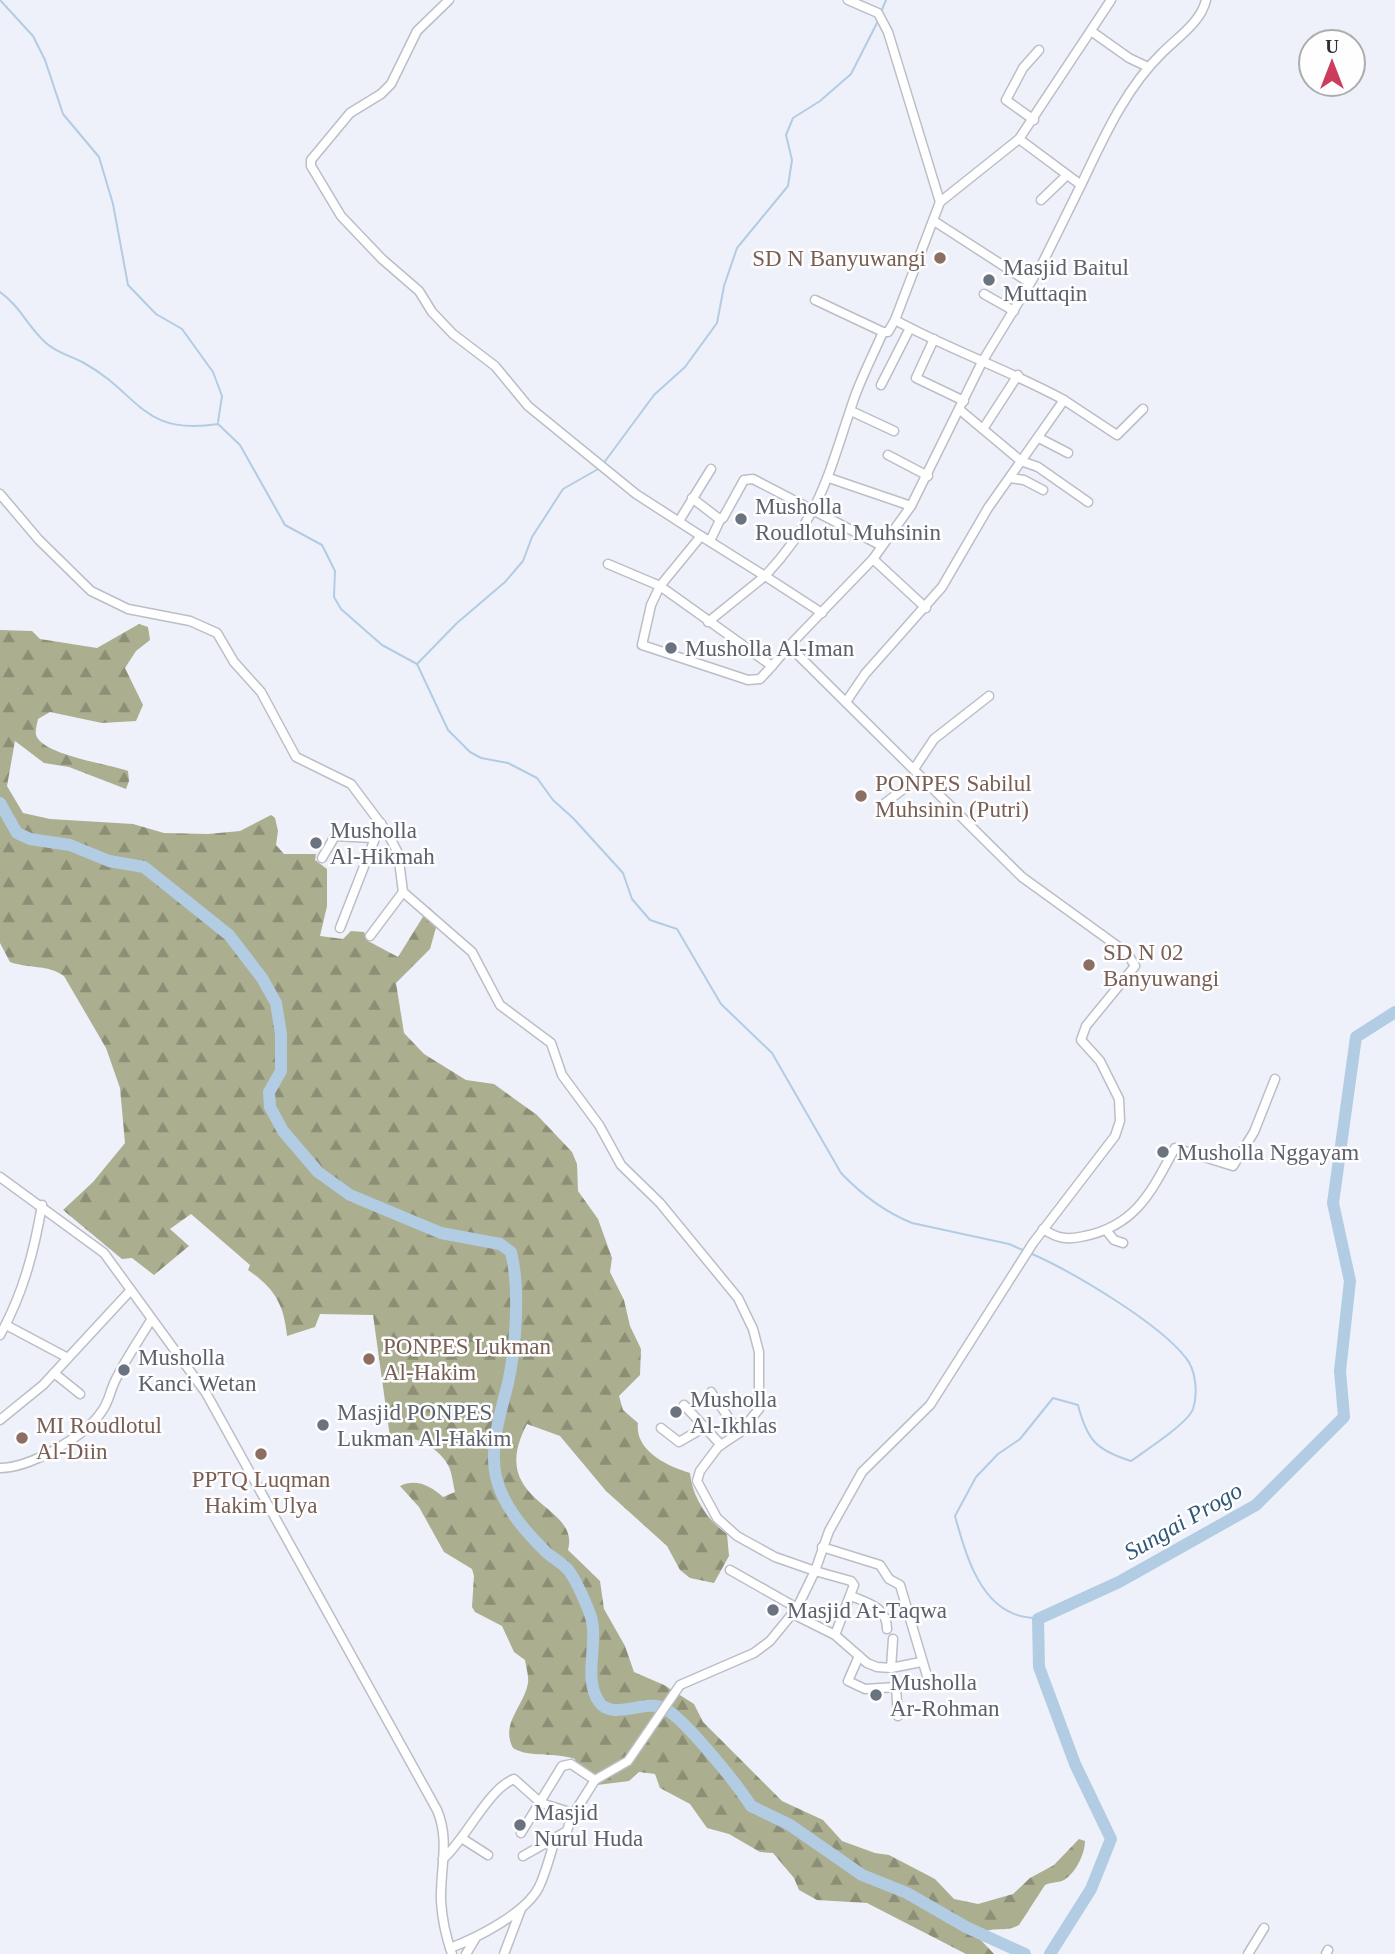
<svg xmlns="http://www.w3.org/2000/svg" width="1395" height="1954" font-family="Georgia,serif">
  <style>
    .forest { fill: url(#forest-firs) }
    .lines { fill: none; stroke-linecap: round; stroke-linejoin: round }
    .stream { stroke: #b2cce3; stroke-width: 2 }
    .river { stroke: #b2cce3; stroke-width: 12 }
    .minor-casing { stroke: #bbbec6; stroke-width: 11 }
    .minor { stroke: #fff; stroke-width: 8 }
    .education-dot { fill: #8d6e63; stroke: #fefefe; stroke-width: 2.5 }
    .worship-dot { fill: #6b7280; stroke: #fefefe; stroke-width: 2.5 }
    .labels { text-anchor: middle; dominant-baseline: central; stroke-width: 5; stroke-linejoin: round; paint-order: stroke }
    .education-label { font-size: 23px; fill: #785e54; stroke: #fefefe; text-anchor: start }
    .worship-label { font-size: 23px; fill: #5b616d; stroke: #fefefe; text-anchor: start }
    .water-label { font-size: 24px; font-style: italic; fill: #2e5779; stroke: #fefefe }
  </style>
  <defs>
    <pattern id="forest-firs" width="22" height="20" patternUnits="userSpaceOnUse" patternTransform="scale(1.75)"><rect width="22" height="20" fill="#abae8f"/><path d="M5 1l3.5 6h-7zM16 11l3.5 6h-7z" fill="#8c8e75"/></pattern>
  </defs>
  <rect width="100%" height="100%" fill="#eef1fa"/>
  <path class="forest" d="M139 624 148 627 150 640 136 651 125 668 143 705 136 721 102 723 50 712 38 719C37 724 35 730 36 735 42 755 109 764 128 771L129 781 126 789 69 767 44 763 15 741 7 786 23 813 50 819 133 824 164 833 208 834 240 831 271 815 275 818 278 831 276 845 284 854H316L315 860 327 869V906L320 936 343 939 351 931 364 932 368 941 398 957 429 907 439 917 430 949 396 983 404 1033 424 1054 466 1080 494 1084 505 1092 537 1115 572 1152 577 1164 578 1191 598 1219 612 1258 610 1272 624 1300 630 1326 641 1349 640 1375 619 1396 623 1410 638 1423C634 1451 669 1467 690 1473 692 1496 707 1520 727 1534L729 1556 714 1583 690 1578 680 1570 667 1546 606 1491 560 1436 527 1424C485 1504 581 1503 568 1550L600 1581 604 1609 625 1646 634 1672 664 1685 694 1704 703 1722 782 1801 823 1820 842 1841 875 1853 889 1855 935 1879 954 1899 978 1904 1013 1894 1030 1878 1054 1865 1079 1839 1085 1841C1085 1854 1075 1875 1062 1881 1056 1883 1051 1882 1045 1885L1019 1925C1004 1934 993 1924 977 1936L994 1954H966L867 1903 817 1900 799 1890 794 1878 773 1853 760 1852 729 1834 707 1828 690 1804 660 1788 655 1774 639 1772 629 1781 597 1785 577 1773 575 1759C555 1752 529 1758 513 1748 500 1724 524 1706 528 1683 529 1676 526 1667 525 1660L514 1652 502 1626 475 1612 472 1607 474 1576 472 1569 444 1552 419 1507 400 1486C416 1478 431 1486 443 1497L455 1492C453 1484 452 1472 448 1465 438 1446 410 1433 390 1437L373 1315 320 1314 315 1327 287 1336C284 1304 274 1288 248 1270L250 1265 191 1214 170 1229 189 1246 154 1275 132 1258 122 1259 63 1210 93 1182 125 1143 120 1088 106 1048 64 976C47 964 29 969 10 962L0 943V630L32 631 40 639 97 648Z"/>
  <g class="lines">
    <g class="stream">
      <path d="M0 0 33 36 45 60 63 114 99 157 113 204 128 285 156 314 182 329 213 372 222 396 218 422"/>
      <path d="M881 12 886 0"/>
      <path d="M0 292C21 307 27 326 46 343 57 353 71 356 84 363 140 394 141 436 218 424L240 445 285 525 322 545 335 571 334 597 341 609 382 645 417 664 448 730 470 752 481 758 508 763 537 778 553 800 573 818 623 873 632 899 650 920 677 929 721 1004 772 1053 841 1173C861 1194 885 1212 912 1223L1009 1244 1025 1251"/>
      <path d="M603 464 654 395 685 367 717 323 724 286 737 248 788 186 792 160 786 135 793 118 820 101 851 74 878 21"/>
      <path d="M417 664 457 623 505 582 523 561 532 537 563 489 600 468"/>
      <path d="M1030 1253C1071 1271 1158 1322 1186 1358 1196 1370 1198 1394 1193 1409 1187 1424 1145 1451 1131 1461 1096 1450 1087 1440 1078 1405L1053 1398 1020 1439 998 1454 976 1477 955 1516C964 1549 977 1598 1012 1613 1019 1617 1030 1617 1038 1619"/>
    </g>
    <g class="river">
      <path d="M0 803 17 833 30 839 70 845 109 861 144 867 229 935 262 978 276 1003 281 1034V1071L269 1092 270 1107 283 1131 318 1172 350 1195 441 1233 500 1244 511 1252C520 1288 516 1347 508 1383 501 1412 489 1446 496 1477 503 1506 524 1530 545 1551 552 1558 563 1563 569 1571 577 1582 585 1601 590 1614 600 1641 582 1677 599 1702 613 1721 645 1699 664 1708 685 1719 737 1784 751 1806L790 1825 862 1875 907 1893 966 1927 1025 1954"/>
      <path d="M1050 1954 1091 1889 1111 1839 1075 1764 1039 1667 1038 1619 1119 1582 1256 1505 1344 1417 1340 1371 1350 1281 1333 1203 1356 1037 1395 1012"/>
    </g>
    <defs>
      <g id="minor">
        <path d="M449 0 417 31 391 84 381 94 350 113 311 160V166L341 216 382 259 419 291 432 312 453 334 495 366 528 406 636 494 701 536 660 586 772 666 789 646"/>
        <path d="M848 0 878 13 888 32 940 202"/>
        <path d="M1091 31 1129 58 1148 67"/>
        <path d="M1034 120 1006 100 1023 68 1039 50"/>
        <path d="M1081 185C1103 139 1125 89 1162 53 1178 37 1201 22 1206 0"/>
        <path d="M1041 200 1066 176"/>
        <path d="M934 221 1030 283"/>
        <path d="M984 294 1014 311"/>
        <path d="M815 300 883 332H888L895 320"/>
        <path d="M934 339 916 378 964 401"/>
        <path d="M881 385 910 328"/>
        <path d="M1064 400 1117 435 1143 409"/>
        <path d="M960 410 1021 461 1038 467 1088 502"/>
        <path d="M851 411 894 431"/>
        <path d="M983 429 1018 375"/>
        <path d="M1039 438 1068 453"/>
        <path d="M888 455 928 476"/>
        <path d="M829 478 911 506"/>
        <path d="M1010 478 1024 480 1043 490"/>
        <path d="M0 494 39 540 91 591 128 609 190 621 217 633 234 662 261 692 296 757 351 784 387 832 398 853 403 892 472 952 500 1005 551 1043 562 1075 599 1125 621 1165 660 1203 738 1298 753 1329 759 1352V1409L739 1433 718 1447 700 1471 697 1481 717 1518 737 1536 775 1557 815 1571 829 1531 862 1472 930 1405 1033 1243 1115 1136 1120 1121 1119 1099 1100 1061 1081 1040 1086 1026 1135 966 1127 953 1022 877 789 646 873 559 911 506 982 362 1043 262 1081 185 1019 139 1111 0"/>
        <path d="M692 498 718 518H723L744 480 753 479 882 546"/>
        <path d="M679 521 711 469"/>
        <path d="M701 536 765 576 708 622"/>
        <path d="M710 541 721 518"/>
        <path d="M873 559 926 608"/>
        <path d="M608 564 660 586 651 605 642 645 748 680 760 679 772 666"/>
        <path d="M822 613 765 576C822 515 829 471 855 396 863 374 874 353 883 332"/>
        <path d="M846 702 865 674 942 587 988 508 1064 400C1009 370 950 350 895 320L940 202 1019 139"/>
        <path d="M914 769 934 739 989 696"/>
        <path d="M884 804 920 776"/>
        <path d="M322 858 335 836 372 838"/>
        <path d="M340 928 381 823"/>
        <path d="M370 936 403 892"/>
        <path d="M0 1177 104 1253 206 1393 437 1810C450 1840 440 1869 441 1901 442 1919 446 1937 452 1954"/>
        <path d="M1043 1229C1058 1239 1068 1240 1085 1236 1137 1225 1152 1190 1175 1148L1233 1166 1254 1132 1275 1079"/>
        <path d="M1106 1230 1114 1240 1123 1243"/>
        <path d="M6 1325 68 1358"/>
        <path d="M0 1335C23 1294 34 1252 42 1205"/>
        <path d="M54 1373 80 1394"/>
        <path d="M711 1392 739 1433"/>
        <path d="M684 1405 721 1445"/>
        <path d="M0 1420 43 1385 130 1291"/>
        <path d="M661 1428 679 1442 705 1427"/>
        <path d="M0 1468C30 1468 86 1436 102 1411 109 1402 110 1391 115 1381 125 1360 139 1340 151 1320"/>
        <path d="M822 1547 880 1565 889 1579 900 1585 927 1676 932 1679"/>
        <path d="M730 1570 797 1608"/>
        <path d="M851 1596C868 1603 887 1607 887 1629"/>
        <path d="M793 1614 835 1635 867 1663 877 1667 891 1668 921 1662"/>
        <path d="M859 1656 848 1681 865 1689 896 1687 898 1716"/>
        <path d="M891 1668 893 1639"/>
        <path d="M571 1818 595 1780"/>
        <path d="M521 1833 562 1766 571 1764 595 1780 628 1761 680 1685 754 1653 770 1641 797 1608 815 1571 851 1581 854 1585 835 1635"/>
        <path d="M463 1839 488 1855"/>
        <path d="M443 1859C466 1839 488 1789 514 1779L541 1803 566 1811 571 1818 567 1831 523 1856"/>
        <path d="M450 1948C477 1938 526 1913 539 1887 546 1872 550 1855 555 1840"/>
        <path d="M466 1954 475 1939"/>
        <path d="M504 1954 521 1909"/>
        <path d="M1248 1954 1264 1928"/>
        <path d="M1326 1954 1328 1950"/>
      </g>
    </defs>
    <use href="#minor" class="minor-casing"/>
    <use href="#minor" class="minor"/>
  </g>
  <g class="education-dot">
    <circle cx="940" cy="258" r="7"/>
    <circle cx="861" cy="796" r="7"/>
    <circle cx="1089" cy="965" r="7"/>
    <circle cx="369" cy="1359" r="7"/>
    <circle cx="22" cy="1438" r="7"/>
    <circle cx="261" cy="1454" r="7"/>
  </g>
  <g class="worship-dot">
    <circle cx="989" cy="280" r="7"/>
    <circle cx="741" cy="519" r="7"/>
    <circle cx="671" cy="648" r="7"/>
    <circle cx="316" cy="843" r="7"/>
    <circle cx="1163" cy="1152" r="7"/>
    <circle cx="124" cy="1370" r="7"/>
    <circle cx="676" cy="1412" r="7"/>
    <circle cx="323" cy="1425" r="7"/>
    <circle cx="773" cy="1610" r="7"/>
    <circle cx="876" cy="1695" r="7"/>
    <circle cx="520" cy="1825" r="7"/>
  </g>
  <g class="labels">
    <g class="education-label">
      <text x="926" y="258" text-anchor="end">SD N Banyuwangi</text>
      <text x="875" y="783">PONPES Sabilul<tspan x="875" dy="26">Muhsinin (Putri)</tspan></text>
      <text x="1103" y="952">SD N 02<tspan x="1103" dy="26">Banyuwangi</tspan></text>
      <text x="383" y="1346">PONPES Lukman<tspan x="383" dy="26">Al-Hakim</tspan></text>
      <text x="36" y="1425">MI Roudlotul<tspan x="36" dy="26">Al-Diin</tspan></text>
      <text x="261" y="1479" text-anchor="middle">PPTQ Luqman<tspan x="261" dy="26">Hakim Ulya</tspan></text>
    </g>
    <g class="worship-label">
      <text x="1003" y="267">Masjid Baitul<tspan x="1003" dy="26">Muttaqin</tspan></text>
      <text x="755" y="506">Musholla<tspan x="755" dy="26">Roudlotul Muhsinin</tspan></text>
      <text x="685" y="648">Musholla Al-Iman</text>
      <text x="330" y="830">Musholla<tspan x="330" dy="26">Al-Hikmah</tspan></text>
      <text x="1177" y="1152">Musholla Nggayam</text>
      <text x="138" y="1357">Musholla<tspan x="138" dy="26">Kanci Wetan</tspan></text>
      <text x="690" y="1399">Musholla<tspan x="690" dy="26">Al-Ikhlas</tspan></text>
      <text x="337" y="1412">Masjid PONPES<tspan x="337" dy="26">Lukman Al-Hakim</tspan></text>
      <text x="787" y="1610">Masjid At-Taqwa</text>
      <text x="890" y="1682">Musholla<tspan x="890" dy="26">Ar-Rohman</tspan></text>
      <text x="534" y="1812">Masjid<tspan x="534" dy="26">Nurul Huda</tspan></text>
    </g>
    <g class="water-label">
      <text transform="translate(1183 1521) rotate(-30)">Sungai Progo</text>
    </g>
  </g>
  <g transform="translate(1332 63)"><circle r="33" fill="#fefefe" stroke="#abacad" stroke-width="2"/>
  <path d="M0-5L12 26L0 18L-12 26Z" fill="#cb3c5d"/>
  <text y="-10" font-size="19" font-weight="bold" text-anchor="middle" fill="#2f3033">U</text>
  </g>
</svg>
